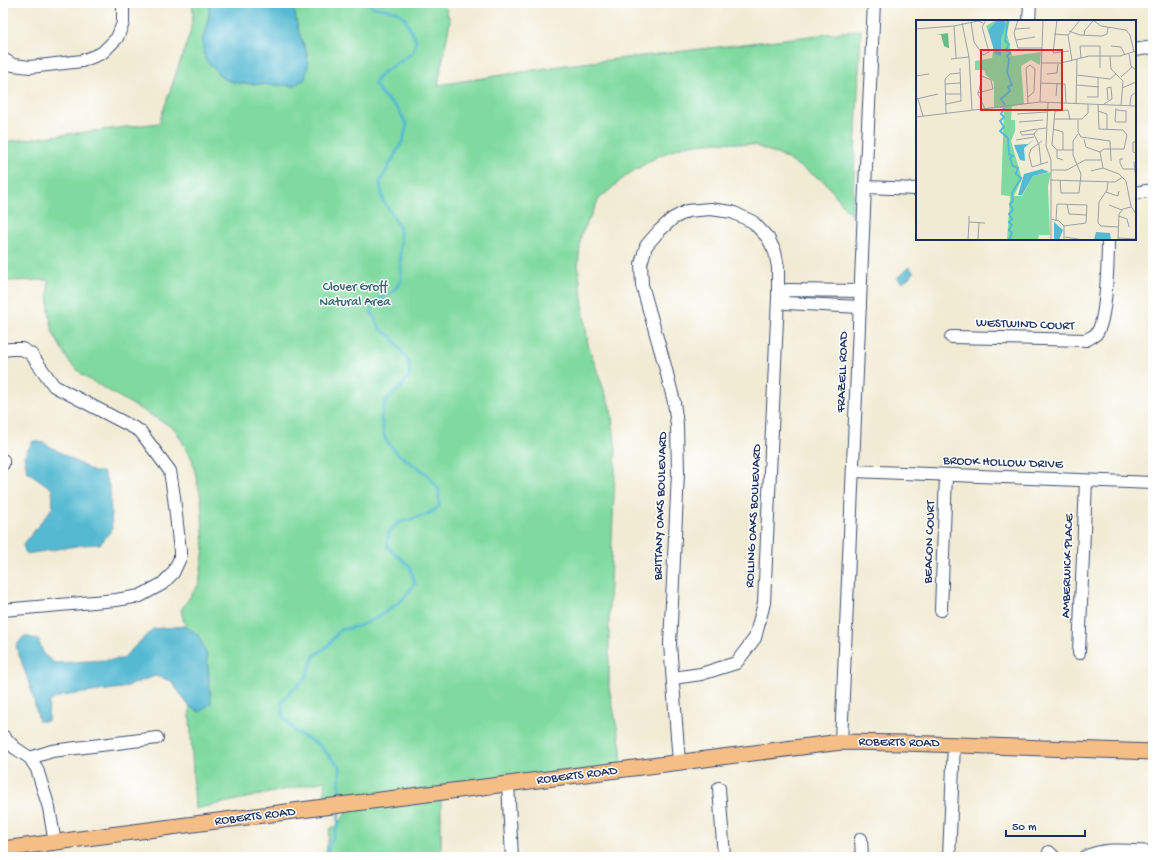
<svg xmlns="http://www.w3.org/2000/svg" width="1156" height="860" font-family="'Gochi Hand',sans-serif">
  <style>
    .green { fill: #80daa0; stroke: #4e847f }
    .water { fill: #54b9d2; stroke: #387498 }
    .lines { fill: none; stroke-linecap: round; stroke-linejoin: round }
    .stream { stroke: #54b9d2; stroke-width: 3 }
    .minor-casing { stroke: #3b4b70; stroke-width: 14 }
    .major-casing { stroke: #3b4b70; stroke-width: 17 }
    .minor { stroke: #fff; stroke-width: 12 }
    .major { stroke: #f6be87; stroke-width: 15 }
    .labels { text-anchor: middle; dominant-baseline: central; stroke-width: 3; stroke-linejoin: round; paint-order: stroke }
    .park-label { font-size: 13px; fill: #396272; stroke: #fff }
    .street-label { font-size: 13px; fill: #1b2f5e; stroke: #fff }
    .inset-river { fill: none; stroke: #54b9d2; stroke-width: 2 }
    .inset-road { fill: none; stroke: #9ba0a5; stroke-width: 1 }
    .view { fill: #d62828; fill-opacity: 0.15; stroke: #d62828; stroke-width: 2 }
    .inset-edge { fill: none; stroke: #1b2f5e; stroke-width: 2 }
  </style>
  <rect width="100%" height="100%" fill="#fff"/>
  <filter id="ink" filterUnits="userSpaceOnUse"><feTurbulence type="fractalNoise" baseFrequency=".025" numOctaves="2"/><feDisplacementMap in="SourceGraphic" scale="8" xChannelSelector="R" yChannelSelector="G"/><feConvolveMatrix kernelMatrix="1 2 1 2 8 2 1 2 1" color-interpolation-filters="sRGB"/></filter>
  <filter id="wash" filterUnits="userSpaceOnUse"><feTurbulence type="fractalNoise" baseFrequency=".012" numOctaves="4" result="noise"/><feDisplacementMap in="SourceGraphic" scale="16" xChannelSelector="R" yChannelSelector="G"/><feGaussianBlur stdDeviation="0.9" result="paint"/><feColorMatrix in="noise" values="0 0 0 0 0 0 0 0 0 0 0 0 0 0 0 0 0 1.4 0 .05"/><feComposite in="paint" operator="in"/></filter>
  <g filter="url(#wash)">
    <rect width="100%" height="100%" fill="#f1ebd4"/>
    <path class="green" d="M192 3H444L450 21 438 85 566 65 861 30 852 216 825 182 784 157 754 145 719 142 686 145 658 156 627 175 599 199 581 235 578 266 588 345 611 410 616 449 609 605V688L621 747 622 770 441 793V857H325L330 829 338 825 352 804 324 807 325 781 195 809 185 626 181 610 199 584 204 548 201 498 192 459 175 429 85 377 69 362 53 333 49 311 48 280 3 281V142L159 123 190 33 193 12Z"/>
    <g class="water">
      <path d="M209 3H293L298 30 307 53 308 66 305 79 294 86 237 83 223 79 205 59 202 43 209 14Z"/>
      <path d="M909 267 914 273 902 283 897 278Z"/>
      <path d="M33 441 44 443 94 472H103L110 488 112 530 100 544 83 545 26 554 23 545 53 507 52 489 27 471 24 456Z"/>
      <path d="M185 626 198 635 207 655 211 703 200 712 189 706 171 681 155 676 122 688 61 696 49 702 48 721H39L31 689 16 646 24 636 38 639 44 655 55 663 122 659 153 629Z"/>
    </g>
    <g class="lines">
      <g class="stream">
        <path d="M339 802 340 767 319 745 295 732 283 716 282 702 291 691 305 679 314 656 328 646 340 630 359 626 380 616 403 599 415 584 410 566 388 548V533L398 523 428 514 439 507V490L427 474 398 454 385 439 381 418 385 402 401 387 409 377V362L391 336 381 330 371 311 377 301 393 292 401 281 400 229 394 217 383 201 380 182 403 140 407 125 398 109 382 95 374 83 382 73 413 53 416 40 404 17 396 11 373 7 369 3"/>
        <path d="M325 857 338 825 339 809"/>
      </g>
    </g>
  </g>
  <g filter="url(#ink)">
    <g class="lines">
      <defs>
        <g id="minor">
          <path d="M1029 21 1030 3"/>
          <path d="M1135 50 1153 47"/>
          <path d="M3 59 13 65 30 67 82 61 102 53 117 38 123 23V3"/>
          <path d="M865 187 917 189"/>
          <path d="M1135 193 1153 190"/>
          <path d="M778 298 787 290 860 291"/>
          <path d="M778 298 786 303 860 307"/>
          <path d="M951 337 1086 340C1089 338 1094 336 1096 334 1107 322 1108 256 1108 239"/>
          <path d="M3 350 11 349H22L31 354 54 386 140 431 170 471 174 497 180 551V558L173 573 162 584 140 596 116 600 3 610"/>
          <path d="M3 460V464"/>
          <path d="M853 471 1153 483"/>
          <path d="M941 610 946 475"/>
          <path d="M1079 653 1086 481"/>
          <path d="M673 678 701 674 736 663 755 638 764 603 778 298V267L775 252 768 238 753 222 732 212 710 209 687 211 672 219 658 232 646 246 641 264 642 285 665 366 674 402 677 425 678 473 670 644 679 762"/>
          <path d="M3 736 15 748 30 758 37 769 49 808 55 843"/>
          <path d="M841 742 865 187 874 3"/>
          <path d="M30 758 52 751 157 738"/>
          <path d="M508 784 512 857"/>
          <path d="M719 788 724 857"/>
          <path d="M861 839 862 857"/>
          <path d="M1049 852 1054 857"/>
          <path d="M949 857 954 744"/>
          <path d="M1085 857C1107 847 1129 851 1153 852"/>
        </g>
        <path id="major" d="M3 849 324 807 841 742 904 743 1153 752"/>
      </defs>
      <use href="#minor" class="minor-casing"/>
      <use href="#major" class="major-casing"/>
      <use href="#minor" class="minor"/>
      <use href="#major" class="major"/>
    </g>
  </g>
  <g class="labels">
    <g class="park-label">
      <text x="355" y="287">Clover Groff<tspan x="355" dy="15">Natural Area</tspan></text>
    </g>
    <g class="street-label">
      <text transform="translate(1025 325) rotate(2)">WESTWIND COURT</text>
      <text transform="translate(843 372) rotate(-88)">FRAZELL ROAD</text>
      <text transform="translate(1003 463) rotate(2)">BROOK HOLLOW DRIVE</text>
      <text transform="translate(661 506) rotate(-88)">BRITTANY OAKS BOULEVARD</text>
      <text transform="translate(754 516) rotate(-87)">ROLLING OAKS BOULEVARD</text>
      <text transform="translate(930 542) rotate(-88)">BEACON COURT</text>
      <text transform="translate(1068 566) rotate(-88)">AMBERWICK PLACE</text>
      <text transform="translate(899 743) rotate(1)">ROBERTS ROAD</text>
      <text transform="translate(577 776) rotate(-7)">ROBERTS ROAD</text>
      <text transform="translate(255 817) rotate(-7)">ROBERTS ROAD</text>
    </g>
  </g>
  <g transform="translate(916 20)">
    <rect width="220" height="220" fill="#f1ebd4"/>
    <path d="M80 0H94L91 13 96 36 125 32 124 45 115 40 105 46 108 84 96 86 95 100H99V111L95 121 106 159 98 176H106L117 156 135 152 132 166 134 215H123L122 220H91L94 176 85 175 88 88 78 87V62L70 55 68 50H59V41L76 38 78 26 70 6Z" fill="#80daa0"/>
    <path d="M32 13 33 28H32L28 26 25 15H20Z" fill="#68ba86"/>
    <path d="M82 0H88L90 5 85 19V36L79 34 72 10ZM119 119 108 128 109 141 104 140 98 125 112 124ZM126 149 133 152 117 156 106 175H102L108 154ZM138 202 147 210 143 220H138ZM180 212 194 213 195 220H178Z" fill="#54b9d2"/>
    <path class="inset-river" d="M89 85 85 79 94 71 92 67 96 65 91 52 93 39 91 36 94 33 90 30 93 24 89 21 92 0M88 88 85 94 88 97 84 101 88 107 84 111 92 118 93 134 97 136 94 138 97 146 102 148 100 154 105 158 96 173 97 181 94 184 97 190 93 194 96 199 93 202 96 205 93 210 96 213 93 220"/>
    <path class="inset-road" d="M102 0 98 13 102 28H126M141 0 137 33 153 31M178 1 185 6 210 10 214 15 218 32M55 2 58 22 67 35 73 32 66 7 70 0M46 3 53 37 56 90M38 6 40 38M38 6 62 1 67 3M0 9 38 6M99 9 114 8M153 11 164 15 186 16 191 14 192 7M138 14 152 15M168 15 169 10 178 0M100 20 119 17M195 26 205 27 209 35M213 34 215 46 220 50M194 36 195 49 207 61 205 85M165 38 164 26H184V48M35 39 53 37M156 41 152 15 164 0M125 43H145L173 36H204L220 31M131 54 141 53 142 44M64 55 65 62 62 74 69 89M161 55 194 59 200 54M0 56 13 54M205 57 216 47M124 63 149 64 150 83M29 64 44 63M161 65 183 67M206 68 220 62M61 73 77 69 75 60 64 55M29 74H45M140 76 141 64M112 77 118 72 119 49 114 45 110 48 112 83M171 77H182V58M0 79 22 74M2 79 7 96M124 82 127 0M132 83 130 126 135 140V220M160 83 161 39M30 84 45 81 44 48M182 84 183 109 207 110 211 115 208 129H188L184 132M188 84 196 79 195 67 191 68 192 80M214 85 215 76 220 72M200 90 210 91V102H200L199 101 200 88M139 91 136 125 141 130M139 91 152 90 154 100M182 91 191 94V110M30 93 29 59 34 54 44 53M101 94 131 92M0 97 124 82 220 86M138 99H166L172 93V84M162 100V112L165 117 194 121 195 141M103 102 127 100M137 109 147 112V130M118 114 106 115 104 112 121 109M168 119 170 127 184 132 187 148 203 154 210 161 215 186 220 194M100 120 118 117M126 121 115 129 113 135 116 147 132 142M220 122H217V132L220 133M141 130H157M141 130V138L147 140M207 139H204V143L207 149H220M220 140 218 143 220 158M125 144 123 125 118 114 122 109 130 108M135 150H151L169 140H185M175 151 187 148M134 160 199 162 207 157M144 160 145 173H163L165 154 157 135V121L162 114M192 162 191 170 183 182 182 203 185 206 202 207M190 172 202 176 203 171M151 184 153 194 171 195M193 185 206 190M53 196V202L69 203M203 196 211 199 213 207M135 199 143 201 148 206V220M140 200 141 184 171 185 170 203 148 206M149 217 168 220M202 218 220 219M52 220 53 202M62 220 63 202M202 220 203 194 207 189 215 187"/>
    <path class="view" d="M65 30H146V90H65Z"/>
    <rect width="220" height="220" class="inset-edge"/>
  </g>
  <rect width="1156" height="860" fill="none" stroke="#fff" stroke-width="16"/>
  <path d="M1006 830v6h79v-6" fill="none" stroke="#1b2f5e" stroke-width="2"/>
  <text x="1012" y="830" font-size="12" fill="#1b2f5e" stroke="#ffffff" stroke-width="3" paint-order="stroke">50 m</text>
</svg>
